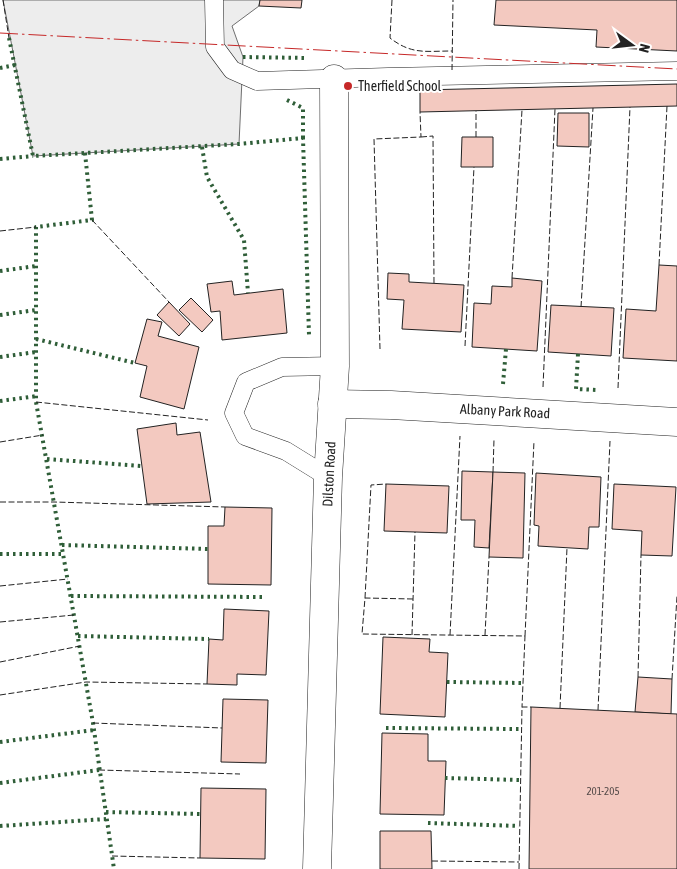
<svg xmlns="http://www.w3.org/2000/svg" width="677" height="869" font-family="'Asap Condensed',sans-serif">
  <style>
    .parking { fill: #ededed; stroke: #6f6f6f }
    .building { fill: #f3c9c0; stroke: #222 }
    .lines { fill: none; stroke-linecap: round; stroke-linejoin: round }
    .service-casing { stroke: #222; stroke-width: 19 }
    .minor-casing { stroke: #222; stroke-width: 29 }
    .service { stroke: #fff; stroke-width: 18 }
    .minor { stroke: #fff; stroke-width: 28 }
    .hedge { stroke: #2f5e38; stroke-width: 4; stroke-dasharray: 2.5 4; stroke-linecap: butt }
    .fence { stroke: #222; stroke-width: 1; stroke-dasharray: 6 2.5; stroke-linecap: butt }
    .power { stroke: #c62828; stroke-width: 1; stroke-dasharray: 18 4 2.5 4; stroke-linecap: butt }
    .poi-dot { fill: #c62828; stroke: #fff; stroke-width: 2 }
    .labels { text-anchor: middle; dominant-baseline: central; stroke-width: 4; stroke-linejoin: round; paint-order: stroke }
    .number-label { font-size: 11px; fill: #564c4a }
    .poi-label { font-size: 14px; fill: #222; stroke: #fff; text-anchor: start }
    .street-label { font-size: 14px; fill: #222; stroke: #fff }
  </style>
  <rect width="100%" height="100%" fill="#fff"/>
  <path class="parking" d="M3 0H260L259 6 232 26 243 57 239 144 33 156Z"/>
  <g class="building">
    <path d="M260 0H302L301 8 259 6Z"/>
    <path d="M496 0H677V51L596 47 597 30 494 25Z"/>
    <path d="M677 84V106L420 112V90Z"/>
    <path d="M558 113H589V147L557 146Z"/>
    <path d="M462 137H493V167H461Z"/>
    <path d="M659 265 677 266V361L623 358 626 309 656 311Z"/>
    <path d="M388 273 409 274V282L464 285 461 332 402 329 404 300 387 299Z"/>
    <path d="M512 278 542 281 537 351 472 347 474 303 491 304 492 286 512 287Z"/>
    <path d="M232 281 234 295 283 289 287 333 222 340 220 311 211 312 207 284Z"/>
    <path d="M191 298 213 320 202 332 179 310Z"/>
    <path d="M169 302 190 324 179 336 157 315Z"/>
    <path d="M551 305 614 308 611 356 548 352Z"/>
    <path d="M147 319 162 322 158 336 199 347 184 409 140 397 147 366 135 363Z"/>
    <path d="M176 423 177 435 200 432 211 502 147 504 137 429Z"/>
    <path d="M462 471 493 472 489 548 474 547 475 520H461Z"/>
    <path d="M493 472 525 473 523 558 489 557Z"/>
    <path d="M536 473 601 477 599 527H589L588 549 538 546 539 526 534 525Z"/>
    <path d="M386 484 449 486 447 533 384 531Z"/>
    <path d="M614 484 676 487 672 556 641 555 642 531 612 529Z"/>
    <path d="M225 507 272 508 271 585 208 584V526H224Z"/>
    <path d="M224 609 269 611 266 675 237 674V685L207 684 209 639 223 640Z"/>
    <path d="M383 637 430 639 429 652 448 653 445 717 380 714Z"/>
    <path d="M638 677 672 679 671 714 635 712Z"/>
    <path d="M223 699 268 700 266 763 221 762Z"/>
    <path d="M531 707 677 714V869H529Z"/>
    <path d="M382 733 428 734V761H446L444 815 380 814Z"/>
    <path d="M201 788 266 789 265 859 200 858Z"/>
    <path d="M380 831H431L432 869H380Z"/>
  </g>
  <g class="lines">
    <defs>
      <g id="service">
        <path d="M214 0 215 47 232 70 257 81 388 77 677 71"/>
        <path d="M328 477 286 451 245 436 234 413 246 382 282 367 335 366"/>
      </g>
      <g id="minor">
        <path d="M332 404 391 405 677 422"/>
        <path d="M317 869 328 477 335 366 334 79"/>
      </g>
    </defs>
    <use href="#service" class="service-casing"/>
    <use href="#minor" class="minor-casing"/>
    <use href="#service" class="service"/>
    <use href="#minor" class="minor"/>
    <g class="hedge">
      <path d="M9 38 33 156 239 144 303 138 309 335"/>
      <path d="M243 57 306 58"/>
      <path d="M0 68 15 65"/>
      <path d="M287 100 303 108V138"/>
      <path d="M202 147 207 177 244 240 248 293"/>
      <path d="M85 153 92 220 36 227V402L93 723 114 869"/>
      <path d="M0 159 33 156"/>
      <path d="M0 271 36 266"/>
      <path d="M0 315 36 310"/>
      <path d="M36 339 135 363"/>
      <path d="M578 354 576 389 598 390"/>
      <path d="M0 357 36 352"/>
      <path d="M503 384 506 349"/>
      <path d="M0 401 37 396"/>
      <path d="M47 459 141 466"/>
      <path d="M62 545 209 549"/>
      <path d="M0 554H64"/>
      <path d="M71 596 266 597"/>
      <path d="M78 636 209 639"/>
      <path d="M447 682 523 683"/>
      <path d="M386 728 519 729"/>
      <path d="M0 742 94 730"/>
      <path d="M445 778 520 780"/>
      <path d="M0 783 99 770"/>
      <path d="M106 812 201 814"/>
      <path d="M428 823 519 826"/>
      <path d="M0 826 106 819"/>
    </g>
    <g class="fence">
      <path d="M3 0 9 38"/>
      <path d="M392 0 390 38C412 55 426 51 452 51"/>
      <path d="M452 70 453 0"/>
      <path d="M421 137 433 136 434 283"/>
      <path d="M476 137V111"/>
      <path d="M92 220 169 302"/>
      <path d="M0 231 36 227"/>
      <path d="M659 265 667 106"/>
      <path d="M512 278 522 110"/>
      <path d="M581 307 593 108"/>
      <path d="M465 346 474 167"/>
      <path d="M380 349 374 139 421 137 420 112"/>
      <path d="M543 387 555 109"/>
      <path d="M618 388 630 107"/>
      <path d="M36 402 208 420"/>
      <path d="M0 442 43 435"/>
      <path d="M493 472 494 439"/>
      <path d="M0 502H54L225 507"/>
      <path d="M0 586 68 579"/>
      <path d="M365 598 371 485 386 484"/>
      <path d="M413 599 365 598 362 634 525 636 522 707"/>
      <path d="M0 622 74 615"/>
      <path d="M412 635 415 532"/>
      <path d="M450 635 460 436"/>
      <path d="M485 635 489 557"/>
      <path d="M525 636 534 441"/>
      <path d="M0 662 80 646"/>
      <path d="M638 677 641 555"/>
      <path d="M672 679 677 596"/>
      <path d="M0 695 86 682 207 684"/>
      <path d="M560 708 567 548"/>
      <path d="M598 710 610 441"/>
      <path d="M93 723 222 728"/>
      <path d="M99 770 240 774"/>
      <path d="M112 856 200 858"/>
      <path d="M432 861 519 862"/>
      <path d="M519 869 522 707H531"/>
    </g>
    <path class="power" d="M0 33 677 69"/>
  </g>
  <circle class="poi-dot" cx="348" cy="86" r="5"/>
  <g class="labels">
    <g class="number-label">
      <text x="603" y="791">201-205</text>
    </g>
    <g class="poi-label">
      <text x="358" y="86">Therfield School</text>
    </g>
    <g class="street-label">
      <text transform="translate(505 411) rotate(3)">Albany Park Road</text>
      <text transform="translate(329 474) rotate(-87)">Dilston Road</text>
    </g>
  </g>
  <g transform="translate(632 45) rotate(105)" stroke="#ffffff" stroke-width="4" paint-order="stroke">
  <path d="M0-4L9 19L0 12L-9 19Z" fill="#222222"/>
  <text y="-8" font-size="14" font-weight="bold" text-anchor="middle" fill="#222222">N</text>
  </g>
</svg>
